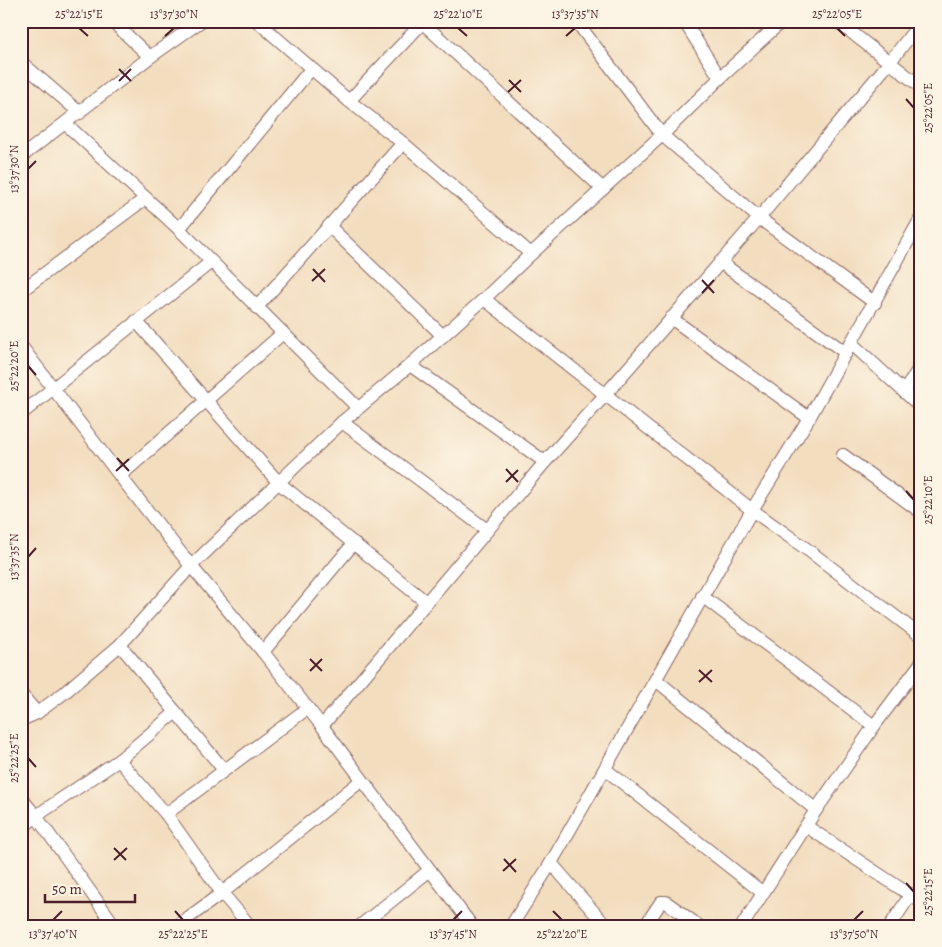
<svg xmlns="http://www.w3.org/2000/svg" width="942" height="947" font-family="Alegreya,serif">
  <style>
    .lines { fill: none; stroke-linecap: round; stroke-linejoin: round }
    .minor-casing { stroke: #85625f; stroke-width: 14 }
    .minor { stroke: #fff; stroke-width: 12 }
    .ticks { fill: none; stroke: #4a1f2b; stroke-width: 2 }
    .neatline { fill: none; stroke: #4a1f2b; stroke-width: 2 }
    .ticks-label { font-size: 12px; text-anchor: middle; fill: #4a1f2b }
  </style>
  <rect width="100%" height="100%" fill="#fcf5e5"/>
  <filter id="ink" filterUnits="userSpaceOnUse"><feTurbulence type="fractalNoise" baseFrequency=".02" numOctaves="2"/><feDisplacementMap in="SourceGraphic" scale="10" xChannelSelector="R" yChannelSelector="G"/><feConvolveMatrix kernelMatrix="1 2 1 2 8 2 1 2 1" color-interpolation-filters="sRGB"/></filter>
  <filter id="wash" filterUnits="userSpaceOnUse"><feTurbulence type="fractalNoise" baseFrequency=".0096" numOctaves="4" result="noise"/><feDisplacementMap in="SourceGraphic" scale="20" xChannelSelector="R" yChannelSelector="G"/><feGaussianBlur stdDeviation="1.12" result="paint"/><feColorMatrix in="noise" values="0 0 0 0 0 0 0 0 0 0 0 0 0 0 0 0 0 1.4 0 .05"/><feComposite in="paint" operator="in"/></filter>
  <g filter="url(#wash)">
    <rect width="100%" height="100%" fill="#f3ddbf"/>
  </g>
  <g filter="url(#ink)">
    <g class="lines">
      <defs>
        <g id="minor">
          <path d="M112 21 150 57"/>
          <path d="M257 21 349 101 403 143 531 254"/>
          <path d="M576 21 662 135 759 218 875 303"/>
          <path d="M684 21 720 78"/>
          <path d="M837 21 921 87"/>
          <path d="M423 23 603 189"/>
          <path d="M21 62 80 113"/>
          <path d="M349 101 424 21"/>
          <path d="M66 124 179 229 358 408"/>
          <path d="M21 157 150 57 201 21"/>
          <path d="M329 226 443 336"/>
          <path d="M179 229 311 69"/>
          <path d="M720 262 846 353"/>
          <path d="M21 291 146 198"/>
          <path d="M484 299 752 510 808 550 921 636"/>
          <path d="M257 307 403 143"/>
          <path d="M671 318 809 418"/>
          <path d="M136 321 279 483 426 602"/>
          <path d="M851 343 921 407"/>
          <path d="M21 346 120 476 191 566 263 652 322 726 472 926"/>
          <path d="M410 365 545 462"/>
          <path d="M904 392 921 365"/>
          <path d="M21 414 211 262"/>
          <path d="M342 422 487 530"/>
          <path d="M843 455 921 512"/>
          <path d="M120 476 283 333"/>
          <path d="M702 596 874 726"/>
          <path d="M120 645 224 770"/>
          <path d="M263 652 354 543"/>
          <path d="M656 680 816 810"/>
          <path d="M21 694 37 713"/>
          <path d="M21 720 37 713 64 693 120 645 191 566 342 422 410 365 484 299 531 254 662 135 720 78 782 21"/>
          <path d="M322 726 545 462 605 395 759 218 889 63 921 22"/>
          <path d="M119 760 166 814 222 893 250 926"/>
          <path d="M605 769 763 893"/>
          <path d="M21 798 36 816 115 926"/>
          <path d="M166 814 308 708"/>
          <path d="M806 826 921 902"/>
          <path d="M21 829 36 816 119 760 176 712"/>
          <path d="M551 863 606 926"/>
          <path d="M177 926 222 893 362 780"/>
          <path d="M360 926 430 870"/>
          <path d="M511 926 551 863 752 510 809 418 921 218"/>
          <path d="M645 926 661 902H666L699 926"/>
          <path d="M742 926 816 810 874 726 921 663"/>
          <path d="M890 926 911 894"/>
        </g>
      </defs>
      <use href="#minor" class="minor-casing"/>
      <use href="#minor" class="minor"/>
    </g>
  </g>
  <path class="ticks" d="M79 28 88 36M458 28 467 36M837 28 845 36M165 36 174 28M566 36 575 28M119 69 131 81M509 80 521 92M119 81 131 69M508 92 521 80M906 99 914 108M28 169 36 161M313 269 325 282M702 280 714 293M312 281 325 269M702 293 714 280M28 366 36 375M117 458 129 471M506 469 518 482M116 471 129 459M506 482 518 470M906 491 914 500M28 557 36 548M310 659 322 671M699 670 712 682M310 671 322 659M699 682 712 670M28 758 36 767M114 848 126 860M504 859 516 872M114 860 127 848M503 871 516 859M906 883 914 892M175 911 183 920M553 911 562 920M53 920 62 911M453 920 462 911M854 920 863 911"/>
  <rect width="942" height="947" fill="none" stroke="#fcf5e5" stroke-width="55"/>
  <path d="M45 894v8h90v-8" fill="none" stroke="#4a1f2b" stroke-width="2.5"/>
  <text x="52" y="894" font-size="15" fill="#4a1f2b" stroke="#fcf5e5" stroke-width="4" paint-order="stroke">50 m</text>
  <rect x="28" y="28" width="886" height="892" class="neatline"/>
  <g class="ticks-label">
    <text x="79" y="18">25°22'15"E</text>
    <text x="174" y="18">13°37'30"N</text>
    <text x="458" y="18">25°22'10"E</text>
    <text x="575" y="18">13°37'35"N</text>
    <text x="837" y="18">25°22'05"E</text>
    <text transform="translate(928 108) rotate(-90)" y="4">25°22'05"E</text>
    <text transform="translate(14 169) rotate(-90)" y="4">13°37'30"N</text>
    <text transform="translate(14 366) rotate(-90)" y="4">25°22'20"E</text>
    <text transform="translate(928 500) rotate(-90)" y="4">25°22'10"E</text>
    <text transform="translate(14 557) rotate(-90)" y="4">13°37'35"N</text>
    <text transform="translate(14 758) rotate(-90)" y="4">25°22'25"E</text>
    <text transform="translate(928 892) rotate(-90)" y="4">25°22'15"E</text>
    <text x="53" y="938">13°37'40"N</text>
    <text x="183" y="938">25°22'25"E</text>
    <text x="453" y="938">13°37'45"N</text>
    <text x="562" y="938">25°22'20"E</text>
    <text x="854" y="938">13°37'50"N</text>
  </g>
</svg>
